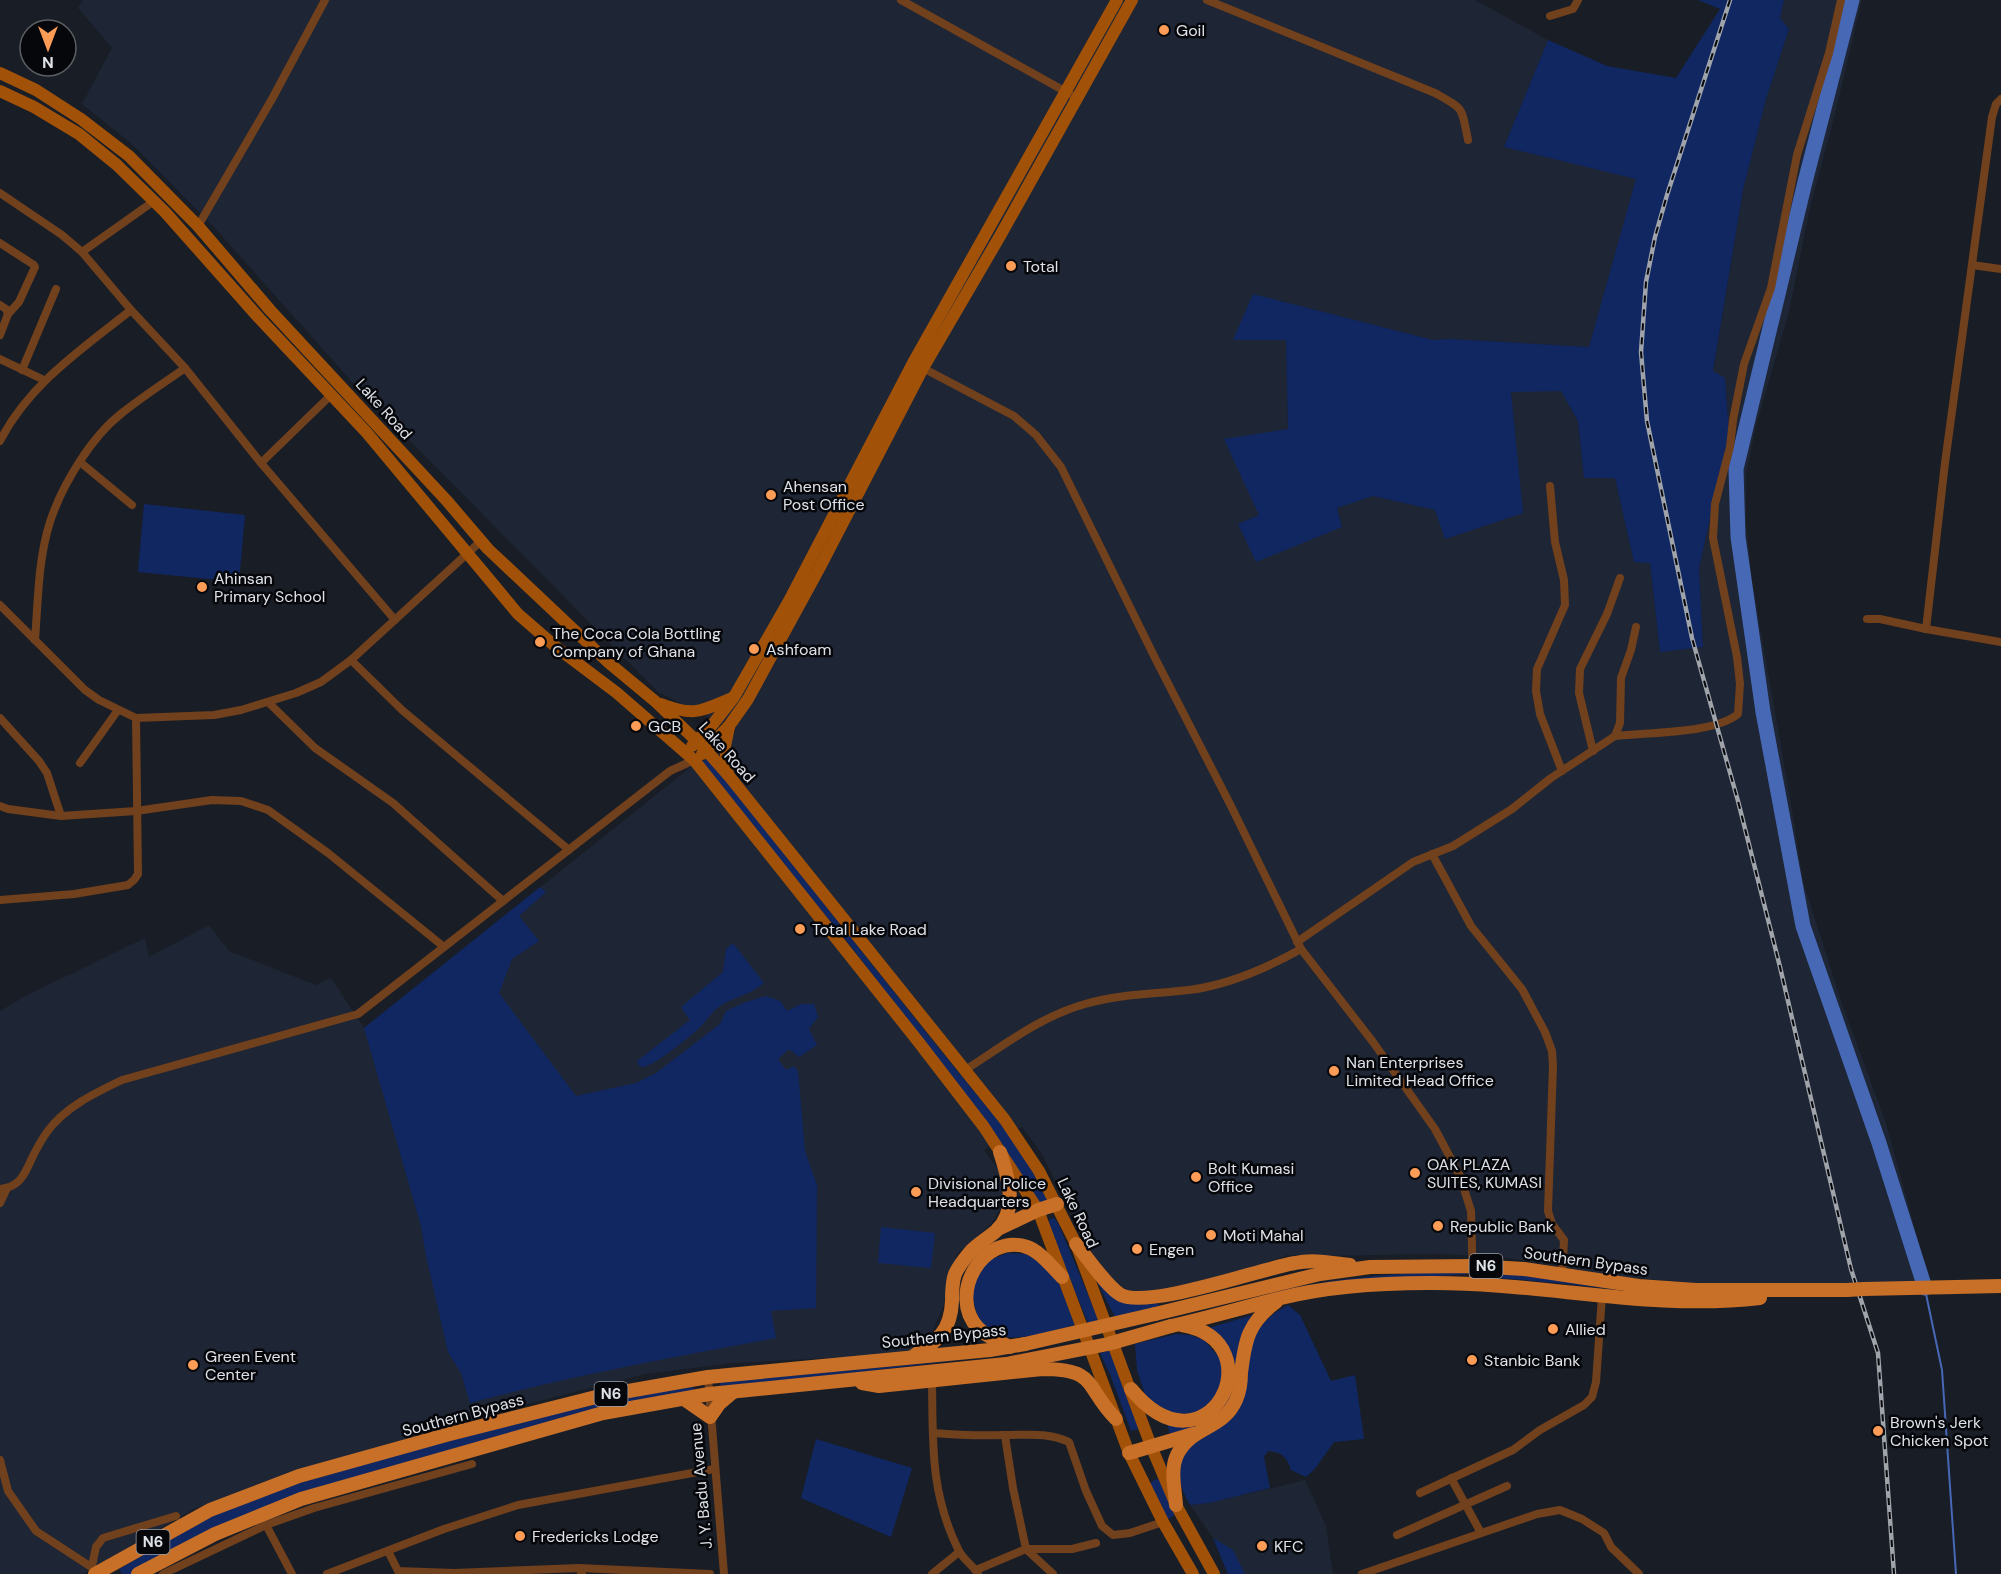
<svg xmlns="http://www.w3.org/2000/svg" width="2001" height="1574" font-family="'DM Sans',sans-serif">
  <style>
    .built { fill: #1e2534 }
    .green { fill: #102762 }
    .lines { fill: none; stroke-linecap: round; stroke-linejoin: round }
    .stream { stroke: #4668b5; stroke-width: 2 }
    .river { stroke: #4668b5; stroke-width: 15 }
    .minor { stroke: #71401c; stroke-width: 8 }
    .secondary { stroke: #a15208; stroke-width: 12 }
    .trunk { stroke: #c86f28; stroke-width: 14 }
    .rail-casing { stroke: #9fa3aa; stroke-width: 4.5 }
    .rail { stroke: #06070b; stroke-width: 2; stroke-dasharray: 7; stroke-linecap: butt }
    .trunk-bridge { stroke: #c86f28; stroke-width: 14 }
    .poi-dot { fill: #fd9c56; stroke: #06070b; stroke-width: 2 }
    .labels { text-anchor: middle; dominant-baseline: central; stroke-width: 5; stroke-linejoin: round; paint-order: stroke }
    .shield { fill: #06070b; stroke: #9da0a6; stroke-width: 1.5 }
    .shield-label { font-size: 15px; font-weight: bold; fill: #dee2e8 }
    .poi-label { font-size: 16px; fill: #dee2e8; stroke: #06070b; text-anchor: start }
    .street-label { font-size: 16px; fill: #dee2e8; stroke: #06070b }
  </style>
  <rect width="100%" height="100%" fill="#191d26"/>
  <g class="built">
    <path d="M83 0H1475L1548 40 1504 147 1637 178 1589 347 1451 339 1433 340 1253 294 1234 340H1286L1288 429 1259 515 1238 524 1342 526 1337 508 1373 496 1435 510 1522 513 1511 391H1561L1578 421 1584 477 1615 478 1634 562H1650L1660 652 1703 646 1699 568 1729 434 1725 378 1713 372 1743 190 1766 99 1789 29 1780 18 1784 0H1862L1835 114 1809 212 1789 312 1756 426 1746 474V521L1752 581 1791 803 1803 881 1841 1001 1886 1123 1930 1284 1720 1285 1623 1277 1501 1257 1438 1254 1316 1256 1287 1255 1196 1291 1133 1293 1114 1282 1095 1260 1041 1152 1022 1127 984 1150 1004 1178 1003 1204 991 1224 957 1254 948 1276 944 1305 930 1336 906 1354 734 1363 645 1374 512 1408 299 1470 194 1509 83 1574H0V1011L27 995 145 938 149 957 209 925 229 951 316 985 331 978 364 1028 736 731 658 692 353 383 214 227 132 144 82 104 112 48 78 8Z"/>
    <path d="M1305 1480 1326 1526 1333 1574H1228L1213 1538 1190 1505 1209 1503Z"/>
  </g>
  <g class="green">
    <path d="M1698 0H1784L1780 18 1789 29 1766 99 1743 190 1713 371 1725 378 1729 434 1699 568 1703 647 1660 652 1650 563 1634 562 1615 478H1584L1578 421 1561 391 1511 392 1523 513 1445 539 1435 510 1373 496 1337 508 1342 527 1256 562 1238 524 1259 515 1224 439 1288 429 1286 340H1233L1253 294 1433 340 1450 339 1589 347 1636 179 1504 147 1548 40 1607 66 1676 78 1720 9Z"/>
    <path d="M144 504 245 515 239 582 138 572Z"/>
    <path d="M709 759 930 1038 1004 1128 1028 1160 1052 1203 1040 1208 946 1069 846 940 702 767 703 761Z"/>
    <path d="M540 887 546 892 519 916 539 941 512 959 499 993 576 1096 636 1083 656 1073 720 1024 726 1011 746 1002 766 996 780 1001 787 1011 801 1004H814L818 1017 809 1029 817 1045 799 1057 789 1049 778 1059 786 1070 794 1066 798 1071 805 1151 817 1185 816 1308 771 1311 776 1338C673 1357 570 1376 470 1403L461 1373 448 1352 426 1256 421 1226 364 1028Z"/>
    <path d="M733 943 764 983C750 996 730 997 716 1009 709 1016 704 1024 697 1030 686 1040 657 1063 644 1067L639 1066 637 1061 690 1020 681 1007 723 972 726 949Z"/>
    <path d="M1054 1218 1058 1223 1099 1321 1088 1323 1047 1224 1050 1219Z"/>
    <path d="M881 1227 935 1233 931 1268 878 1263Z"/>
    <path d="M1007 1253 1025 1254 1033 1257 1058 1280 1075 1325C1053 1330 1025 1341 1001 1336 972 1329 963 1281 986 1263 991 1259 1000 1256 1007 1253Z"/>
    <path d="M1091 1270C1113 1297 1120 1308 1157 1303L1160 1306 1115 1317Z"/>
    <path d="M1436 1272H1466V1274L1331 1284 1268 1294C1323 1279 1380 1275 1436 1272Z"/>
    <path d="M1482 1272 1570 1280 1696 1298C1625 1291 1554 1281 1483 1277L1480 1274Z"/>
    <path d="M1288 1305 1300 1315 1331 1381 1355 1375 1364 1439 1334 1442 1314 1470 1306 1477 1291 1470C1287 1457 1282 1452 1268 1451L1264 1457 1270 1488 1209 1503 1190 1505C1183 1492 1175 1477 1181 1462 1191 1434 1227 1433 1240 1407 1246 1395 1246 1383 1247 1371 1248 1339 1260 1320 1288 1305Z"/>
    <path d="M1256 1314 1229 1401C1214 1421 1193 1429 1171 1438L1167 1424 1190 1425 1231 1380 1205 1329Z"/>
    <path d="M1176 1334 1190 1335 1204 1340 1218 1356 1221 1362 1223 1377 1212 1403 1194 1414 1166 1413 1145 1394 1137 1370 1135 1344Z"/>
    <path d="M1113 1350 1139 1429 1131 1431 1110 1374 1100 1353Z"/>
    <path d="M962 1360 721 1388 720 1382Z"/>
    <path d="M693 1387 694 1392 455 1455 181 1546 131 1574H122L119 1569 210 1517 297 1484 390 1457 531 1419 634 1396Z"/>
    <path d="M816 1439 912 1468 891 1537 801 1498Z"/>
    <path d="M1157 1479 1159 1480 1176 1513 1170 1519 1166 1517 1151 1486V1482Z"/>
    <path d="M1213 1538 1233 1550 1245 1574H1228Z"/>
  </g>
  <g class="lines">
    <path class="stream" d="M1926 1294 1942 1370 1956 1574"/>
    <path class="river" d="M1852 0 1805 182 1736 469 1738 537 1763 712 1803 926 1879 1143 1925 1288"/>
    <g class="minor">
      <path d="M901 0 1077 98"/>
      <path d="M1207 0 1435 93C1465 110 1461 106 1468 140"/>
      <path d="M1550 16 1573 9 1578 0"/>
      <path d="M2001 99 1996 104 1992 117 1945 463 1926 629 2001 642"/>
      <path d="M0 193 62 235 82 252 131 310 185 368 261 463 395 620"/>
      <path d="M198 226 272 99 325 0"/>
      <path d="M0 243 34 265 35 267 19 302 8 314"/>
      <path d="M82 252 154 201"/>
      <path d="M1972 265 2001 269"/>
      <path d="M0 305 6 309 8 314 0 335"/>
      <path d="M0 359 44 380"/>
      <path d="M919 366 1014 416 1036 435 1061 467 1156 660 1231 806 1301 949 1373 1042 1435 1129 1460 1176 1471 1211 1473 1283"/>
      <path d="M22 370 56 289"/>
      <path d="M0 441C29 384 82 349 131 310"/>
      <path d="M80 462 132 505"/>
      <path d="M261 463 332 394"/>
      <path d="M1550 486 1555 542 1564 580 1565 605 1537 669 1536 691 1540 714 1562 771"/>
      <path d="M0 605 85 690 99 700 136 718 214 715 241 710 296 693 321 682 351 660 481 541"/>
      <path d="M1867 619H1880L1926 629"/>
      <path d="M35 640C38 602 38 559 50 522 62 485 91 437 122 413 142 397 164 383 185 368"/>
      <path d="M351 660 402 710 569 850"/>
      <path d="M269 703 315 748 393 803 503 901"/>
      <path d="M0 718 39 761 47 773 61 816"/>
      <path d="M1615 736C1647 732 1714 734 1738 714L1740 684 1737 657 1713 538 1715 504 1730 447 1733 420 1744 364 1771 288 1797 155 1829 53 1841 0"/>
      <path d="M1593 751 1579 693 1580 669 1607 614 1620 578"/>
      <path d="M80 763 118 710"/>
      <path d="M0 806 8 809 61 816 136 811 212 800 241 801 268 810 328 853 444 947"/>
      <path d="M1432 854 1471 926 1522 989 1545 1032 1552 1051 1553 1066 1548 1211 1552 1224 1564 1240 1562 1274"/>
      <path d="M0 900 74 894 128 885 134 880 138 874 136 718"/>
      <path d="M1297 942 1413 862 1453 846 1512 809 1551 778 1615 736 1620 723 1621 678 1631 650 1636 627"/>
      <path d="M965 1070C1003 1046 1041 1016 1085 1004 1119 994 1154 994 1189 990 1228 985 1267 968 1301 949"/>
      <path d="M0 1189C21 1187 25 1173 33 1156 37 1148 42 1139 47 1132 65 1107 95 1093 122 1080L358 1014 670 771 694 760"/>
      <path d="M0 1203 7 1188"/>
      <path d="M708 1377 724 1574"/>
      <path d="M932 1382C933 1443 930 1492 958 1549 962 1559 973 1565 978 1574"/>
      <path d="M933 1433C957 1435 980 1436 1004 1435 1027 1435 1048 1432 1069 1442L1086 1491 1102 1526 1113 1535 1130 1533 1163 1522"/>
      <path d="M1005 1436 1013 1488 1026 1549 1053 1574"/>
      <path d="M0 1460 8 1491 36 1531 102 1574"/>
      <path d="M1451 1478 1481 1533"/>
      <path d="M1420 1493 1513 1450 1540 1430 1584 1405 1592 1397 1596 1382 1602 1296"/>
      <path d="M266 1525 292 1574"/>
      <path d="M1397 1535 1507 1486"/>
      <path d="M388 1551 398 1571 454 1573 579 1568 582 1574"/>
      <path d="M92 1566 96 1547 103 1538 176 1516"/>
      <path d="M579 1568 710 1574"/>
      <path d="M976 1570 1026 1549H1072L1096 1543"/>
      <path d="M163 1574 266 1525 314 1508 472 1464"/>
      <path d="M327 1574 444 1529 518 1505 714 1469"/>
      <path d="M932 1574 959 1552"/>
      <path d="M1362 1574 1537 1514 1560 1510 1582 1519 1604 1533 1611 1547 1639 1574"/>
    </g>
    <g class="secondary">
      <path d="M0 73 36 90 81 119 129 156 198 226 270 310 447 501 488 549 609 663 656 702 706 750 729 776 1005 1120 1039 1171 1076 1244 1151 1446 1176 1505 1214 1574"/>
      <path d="M0 91 34 107 79 134 117 165 165 212 259 318 367 433 518 614 556 647 617 693 694 760 917 1040 984 1127 1038 1210 1129 1453 1163 1522 1193 1574"/>
      <path d="M661 704C695 717 701 711 732 698"/>
      <path d="M692 746 713 724 734 697 789 601 913 363 1117 0"/>
      <path d="M702 754 729 726 748 699 820 567 923 368 1000 236 1132 0"/>
      <path d="M728 775 725 746 729 727"/>
    </g>
    <g class="trunk">
      <path d="M998 1229 1038 1210 1057 1204"/>
      <path d="M1076 1244C1087 1257 1107 1287 1121 1295 1149 1309 1260 1269 1295 1263 1313 1259 1332 1263 1350 1265"/>
      <path d="M1864 1289 2001 1286"/>
      <path d="M1155 1314 1320 1274 1370 1267 1473 1266 1524 1269 1639 1286 1696 1290H1847"/>
      <path d="M1171 1326C1208 1318 1244 1307 1281 1298 1329 1286 1380 1283 1429 1283 1541 1282 1648 1311 1760 1298"/>
      <path d="M1010 1347C999 1342 986 1336 978 1328 947 1295 983 1232 1027 1247 1041 1252 1052 1267 1062 1277"/>
      <path d="M915 1355C938 1341 951 1330 952 1301 952 1293 952 1282 955 1274 959 1265 965 1258 971 1251 979 1243 988 1238 996 1231 1019 1210 1008 1177 1000 1152"/>
      <path d="M862 1383 879 1386 1042 1369C1098 1369 1084 1386 1116 1419"/>
      <path d="M1131 1389C1207 1482 1278 1342 1182 1325"/>
      <path d="M684 1399 710 1417 719 1404 733 1392"/>
      <path d="M1129 1453 1193 1434"/>
      <path d="M1176 1505C1175 1489 1170 1470 1177 1455 1191 1426 1223 1430 1236 1400 1240 1391 1241 1382 1241 1373 1245 1340 1248 1323 1276 1302"/>
      <path d="M95 1574 210 1510 299 1476 446 1435 600 1396 708 1377 990 1350 1025 1344"/>
      <path d="M138 1574 215 1534 301 1499 603 1413 709 1394 888 1376"/>
    </g>
    <defs>
      <path id="rail" d="M1730 0 1667 195 1655 237 1646 282 1641 352 1647 421 1692 638 1738 801 1780 967 1851 1269 1878 1353 1894 1574"/>
    </defs>
    <use href="#rail" class="rail-casing"/>
    <use href="#rail" class="rail"/>
    <g class="trunk-bridge">
      <path d="M1847 1290 1864 1289"/>
      <path d="M1025 1344 1155 1314"/>
      <path d="M888 1376 1006 1364 1108 1344 1171 1326"/>
    </g>
  </g>
  <g class="poi-dot">
    <circle cx="1164" cy="30" r="6"/>
    <circle cx="1011" cy="266" r="6"/>
    <circle cx="771" cy="495" r="6"/>
    <circle cx="202" cy="587" r="6"/>
    <circle cx="540" cy="642" r="6"/>
    <circle cx="754" cy="649" r="6"/>
    <circle cx="636" cy="726" r="6"/>
    <circle cx="800" cy="929" r="6"/>
    <circle cx="1334" cy="1071" r="6"/>
    <circle cx="1415" cy="1173" r="6"/>
    <circle cx="1196" cy="1177" r="6"/>
    <circle cx="916" cy="1192" r="6"/>
    <circle cx="1438" cy="1226" r="6"/>
    <circle cx="1211" cy="1235" r="6"/>
    <circle cx="1137" cy="1249" r="6"/>
    <circle cx="1553" cy="1329" r="6"/>
    <circle cx="1472" cy="1360" r="6"/>
    <circle cx="193" cy="1365" r="6"/>
    <circle cx="1878" cy="1431" r="6"/>
    <circle cx="520" cy="1536" r="6"/>
    <circle cx="1262" cy="1546" r="6"/>
  </g>
  <g class="labels">
    <g class="shield">
      <rect x="1469.5" y="1254" width="33" height="24" rx="4.5"/>
      <rect x="594.5" y="1382" width="33" height="24" rx="4.5"/>
      <rect x="136.5" y="1530" width="33" height="24" rx="4.5"/>
    </g>
    <g class="shield-label">
      <text x="1486" y="1266">N6</text>
      <text x="611" y="1394">N6</text>
      <text x="153" y="1542">N6</text>
    </g>
    <g class="poi-label">
      <text x="1176" y="30">Goil</text>
      <text x="1023" y="266">Total</text>
      <text x="783" y="486">Ahensan<tspan x="783" dy="18">Post Office</tspan></text>
      <text x="214" y="578">Ahinsan<tspan x="214" dy="18">Primary School</tspan></text>
      <text x="552" y="633">The Coca Cola Bottling<tspan x="552" dy="18">Company of Ghana</tspan></text>
      <text x="766" y="649">Ashfoam</text>
      <text x="648" y="726">GCB</text>
      <text x="812" y="929">Total Lake Road</text>
      <text x="1346" y="1062">Nan Enterprises<tspan x="1346" dy="18">Limited Head Office</tspan></text>
      <text x="1427" y="1164">OAK PLAZA<tspan x="1427" dy="18">SUITES, KUMASI</tspan></text>
      <text x="1208" y="1168">Bolt Kumasi<tspan x="1208" dy="18">Office</tspan></text>
      <text x="928" y="1183">Divisional Police<tspan x="928" dy="18">Headquarters</tspan></text>
      <text x="1450" y="1226">Republic Bank</text>
      <text x="1223" y="1235">Moti Mahal</text>
      <text x="1149" y="1249">Engen</text>
      <text x="1565" y="1329">Allied</text>
      <text x="205" y="1356">Green Event<tspan x="205" dy="18">Center</tspan></text>
      <text x="1484" y="1360">Stanbic Bank</text>
      <text x="1890" y="1422">Brown's Jerk<tspan x="1890" dy="18">Chicken Spot</tspan></text>
      <text x="532" y="1536">Fredericks Lodge</text>
      <text x="1274" y="1546">KFC</text>
    </g>
    <g class="street-label">
      <text transform="translate(384 409) rotate(48)">Lake Road</text>
      <text transform="translate(727 752) rotate(48)">Lake Road</text>
      <text transform="translate(1078 1213) rotate(65)">Lake Road</text>
      <text transform="translate(1586 1261) rotate(8)">Southern Bypass</text>
      <text transform="translate(944 1336) rotate(-6)">Southern Bypass</text>
      <text transform="translate(463 1415) rotate(-15)">Southern Bypass</text>
      <text transform="translate(701 1486) rotate(-95)">J. Y. Badu Avenue</text>
    </g>
  </g>
  <g transform="translate(48 48) rotate(180)"><circle r="28" fill="#06070b" stroke="#5c5f63" stroke-width="1.5"/>
  <path d="M0-4.5L10 22L0 15L-10 22Z" fill="#fd9c56"/>
  <text y="-9" font-size="16" font-weight="bold" text-anchor="middle" fill="#dee2e8">N</text>
  </g>
</svg>
